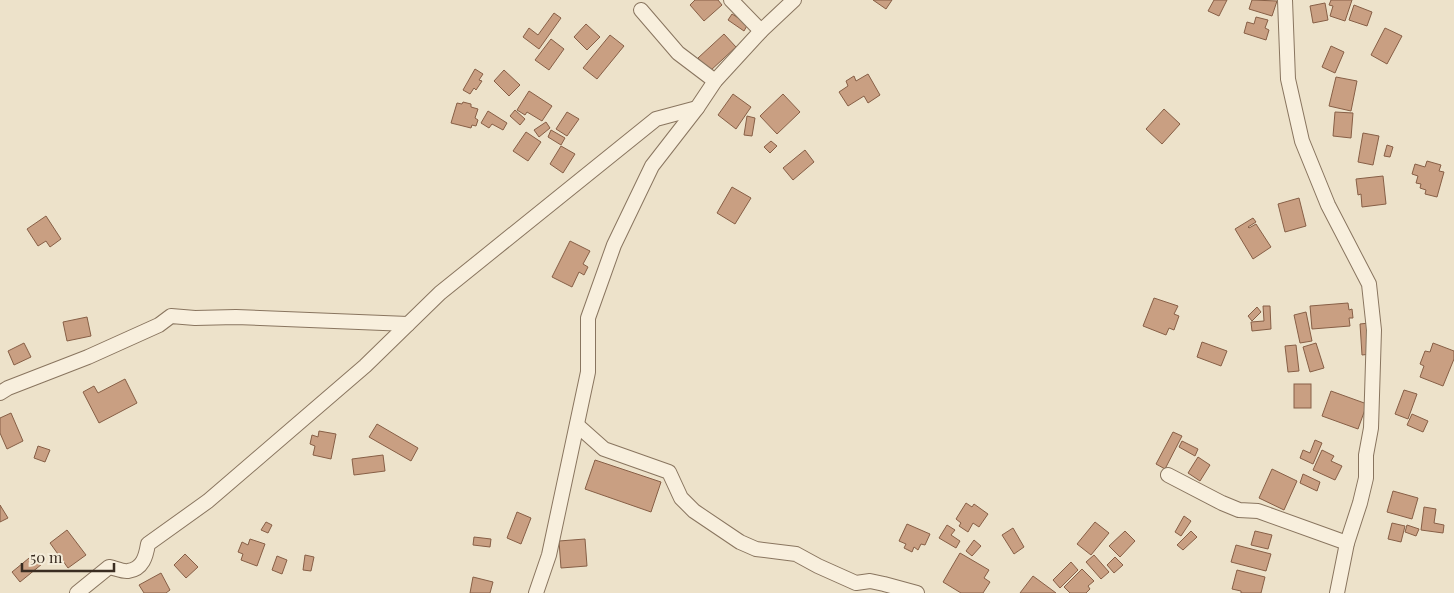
<svg xmlns="http://www.w3.org/2000/svg" width="1454" height="593" font-family="'Playfair Display',serif">
  <style>
    .building { fill: #c99f82; stroke: #875f46 }
    .lines { fill: none; stroke-linecap: round; stroke-linejoin: round }
    .street-casing { stroke: #89755f; stroke-width: 16 }
    .street { stroke: #f8efdd; stroke-width: 14 }
  </style>
  <rect width="100%" height="100%" fill="#ede2ca"/>
  <g class="building">
    <path d="M695 0H718L722 5 704 21 690 5Z"/>
    <path d="M873 0H892L886 9Z"/>
    <path d="M1214 0H1227L1219 16 1208 11Z"/>
    <path d="M1252 0 1277 1 1272 16 1249 9Z"/>
    <path d="M1331 0H1352L1345 21 1330 16 1333 6 1329 5Z"/>
    <path d="M1325 3 1328 20 1313 23 1310 6Z"/>
    <path d="M1354 5 1372 12 1367 26 1349 20Z"/>
    <path d="M554 13 561 18 539 49 523 37 529 28 538 35Z"/>
    <path d="M732 14 748 24 744 31 728 20Z"/>
    <path d="M1256 17 1268 20 1265 28 1269 30 1266 40 1244 33 1247 22 1254 24Z"/>
    <path d="M586 24 600 37 587 50 574 37Z"/>
    <path d="M1385 28 1402 36 1387 64 1371 55Z"/>
    <path d="M724 34 736 47 710 71 698 58Z"/>
    <path d="M610 35 624 46 597 79 583 68Z"/>
    <path d="M551 39 564 49 549 70 535 60Z"/>
    <path d="M1331 46 1344 52 1335 73 1322 67Z"/>
    <path d="M475 69 483 74 479 80 482 81 476 90 474 88 470 94 463 90Z"/>
    <path d="M504 70 520 85 509 96 494 81Z"/>
    <path d="M868 74 880 95 868 103 864 96 848 106 839 92 848 86 846 81 854 76 856 81Z"/>
    <path d="M1336 77 1357 81 1351 111 1329 106Z"/>
    <path d="M529 91 552 106 542 121 527 112 525 115 517 110Z"/>
    <path d="M733 94 751 107 736 129 718 115Z"/>
    <path d="M783 94 800 112 777 134 760 116Z"/>
    <path d="M463 102 471 104V107L478 109 475 118 478 120 476 126 472 125 471 128 451 123 457 103 462 104Z"/>
    <path d="M1164 109 1180 124 1162 144 1146 129Z"/>
    <path d="M515 110 525 119 520 125 510 116Z"/>
    <path d="M488 111 507 123 503 130 492 124 489 128 481 123Z"/>
    <path d="M567 112 579 119 567 136 556 129Z"/>
    <path d="M1335 112 1353 113 1351 138 1333 136Z"/>
    <path d="M747 116 755 118 752 136 744 135Z"/>
    <path d="M546 122 550 128 539 137 534 130Z"/>
    <path d="M551 130 565 138 561 145 548 137Z"/>
    <path d="M526 132 541 142 528 161 513 151Z"/>
    <path d="M1363 133 1379 136 1373 165 1358 162Z"/>
    <path d="M771 141 777 146 770 153 764 147Z"/>
    <path d="M1387 145 1393 147 1390 157 1384 156Z"/>
    <path d="M561 146 575 154 563 173 550 164Z"/>
    <path d="M805 150 814 162 793 180 783 168Z"/>
    <path d="M1427 161 1441 165 1439 171 1444 172 1437 197 1425 194 1426 190 1420 188 1421 184 1416 183 1418 176 1412 174 1415 164 1425 167Z"/>
    <path d="M1383 176 1386 204 1362 207 1361 194 1358 195 1356 179Z"/>
    <path d="M732 187 751 198 735 224 717 213Z"/>
    <path d="M1299 198 1306 226 1285 232 1278 204Z"/>
    <path d="M46 216 61 239 50 247 46 241 38 246 27 229Z"/>
    <path d="M1253 218 1256 222 1248 227 1249 228 1256 224 1271 247 1253 259 1235 229Z"/>
    <path d="M570 241 590 251 583 264 588 267 584 275 579 272 572 287 552 277Z"/>
    <path d="M1154 298 1178 306 1174 314 1179 316 1174 330 1169 328 1166 335 1143 326Z"/>
    <path d="M1348 303 1349 310 1352 309 1353 318H1349L1350 326 1312 329 1310 306Z"/>
    <path d="M1263 306H1270L1271 329 1252 331 1251 322 1264 321Z"/>
    <path d="M1257 307 1261 312 1252 321 1248 316Z"/>
    <path d="M1306 312 1312 341 1300 343 1294 315Z"/>
    <path d="M87 317 91 336 67 341 63 322Z"/>
    <path d="M1369 323 1371 354 1362 355 1360 324Z"/>
    <path d="M1202 342 1227 351 1221 366 1197 357Z"/>
    <path d="M24 343 31 357 14 365 8 351Z"/>
    <path d="M1316 343 1324 368 1310 372 1303 347Z"/>
    <path d="M1433 343 1454 351V359L1443 386 1420 377 1424 366 1420 364 1425 351 1430 352Z"/>
    <path d="M1296 345 1299 371 1288 372 1285 346Z"/>
    <path d="M125 379 137 403 99 423 83 392 94 386 98 393Z"/>
    <rect x="1294" y="384" width="17" height="24"/>
    <path d="M1404 390 1417 394 1408 419 1395 414Z"/>
    <path d="M1331 391 1367 404 1358 429 1322 416Z"/>
    <path d="M11 413 23 441 7 449 0 433V418Z"/>
    <path d="M1412 414 1428 421 1423 432 1407 425Z"/>
    <path d="M377 424 418 448 411 461 369 437Z"/>
    <path d="M319 431 336 434 331 459 313 455 315 446 310 444 312 435 318 437Z"/>
    <path d="M1173 432 1182 436 1165 469 1156 464Z"/>
    <path d="M1315 440 1322 443 1313 464 1300 458 1303 450 1310 453Z"/>
    <path d="M1182 441 1198 449 1195 456 1179 447Z"/>
    <path d="M38 446 50 450 45 462 34 458Z"/>
    <path d="M1322 450 1334 456 1331 461 1342 466 1335 480 1313 470Z"/>
    <path d="M383 455 385 471 354 475 352 459Z"/>
    <path d="M1198 457 1210 465 1200 481 1188 473Z"/>
    <path d="M595 460 661 482 651 512 585 489Z"/>
    <path d="M1272 469 1297 481 1284 510 1259 498Z"/>
    <path d="M1303 474 1320 482 1317 491 1300 483Z"/>
    <path d="M1393 491 1418 498 1412 519 1387 512Z"/>
    <path d="M966 503 972 507 974 504 988 514 979 527 973 523 968 532 959 526 961 523 956 519Z"/>
    <path d="M0 505 8 518 0 522Z"/>
    <path d="M1424 507 1436 509 1434 523 1444 525 1443 533 1421 530Z"/>
    <path d="M517 512 531 518 521 544 507 538Z"/>
    <path d="M1184 516 1191 521 1181 536 1175 532Z"/>
    <path d="M266 522 272 525 268 533 261 530Z"/>
    <path d="M1095 522 1109 533 1091 555 1077 544Z"/>
    <path d="M1392 523 1405 526 1401 542 1388 539Z"/>
    <path d="M907 524 930 534 925 545 921 544 918 550 914 547 912 552 904 548 906 544 899 541Z"/>
    <path d="M947 525 955 530 951 535 960 541 956 548 939 538Z"/>
    <path d="M1407 525 1419 529 1416 536 1405 532Z"/>
    <path d="M1013 528 1024 547 1014 554 1002 535Z"/>
    <path d="M67 530 86 555 68 568 50 543Z"/>
    <path d="M1125 531 1135 541 1120 557 1109 546Z"/>
    <path d="M1191 531 1197 537 1183 550 1177 545Z"/>
    <path d="M1255 531 1272 535 1268 549 1251 545Z"/>
    <path d="M474 537 491 539 490 547 473 545Z"/>
    <path d="M250 539 265 544 257 566 241 560 243 554 238 552 242 542 248 545Z"/>
    <path d="M585 539 587 566 561 568 559 541Z"/>
    <path d="M974 540 981 546 972 556 966 551Z"/>
    <path d="M1236 545 1271 554 1266 571 1231 562Z"/>
    <path d="M960 553 989 570 984 578 990 582 983 593H961L943 582Z"/>
    <path d="M34 554 42 564 20 582 12 572Z"/>
    <path d="M185 554 198 567 186 578 174 565Z"/>
    <path d="M305 555 314 557 311 571 303 570Z"/>
    <path d="M1094 555 1109 572 1101 579 1086 562Z"/>
    <path d="M277 556 287 560 282 574 272 570Z"/>
    <path d="M1115 557 1123 565 1114 573 1107 565Z"/>
    <path d="M1071 562 1078 570 1060 588 1053 580Z"/>
    <path d="M1082 569 1094 581 1088 586 1090 589 1086 593H1070L1064 587Z"/>
    <path d="M1237 570 1265 577 1261 593H1241V591L1232 589Z"/>
    <path d="M161 573 170 590 166 593H144L139 585Z"/>
    <path d="M1033 576 1056 593H1020Z"/>
    <path d="M473 577 493 582 490 593H470Z"/>
  </g>
  <g class="lines">
    <defs>
      <g id="street">
        <path d="M731 0 761 31"/>
        <path d="M1285 0 1288 79 1302 141 1328 205 1369 284 1374 330 1371 428 1366 455V478L1360 503 1347 543 1337 593"/>
        <path d="M641 10 678 53 715 81"/>
        <path d="M0 393 8 388 88 357 159 325 171 316 195 318 236 317 408 324"/>
        <path d="M577 425 604 449 669 472 681 498 694 511 740 542 756 549 796 554 818 566 856 583 870 581 884 584 917 593"/>
        <path d="M1168 475 1222 503 1239 510 1258 511 1347 543"/>
        <path d="M77 593 109 567C115 568 123 572 128 571 143 569 146 556 148 544L208 501 365 366 440 293 656 119 697 108"/>
        <path d="M536 593 549 555 588 372V318L614 245 652 166 697 108 715 81 761 31 794 0"/>
      </g>
    </defs>
    <use href="#street" class="street-casing"/>
    <use href="#street" class="street"/>
  </g>
  <path d="M22 563v8h92v-8" fill="none" stroke="#3a2d22" stroke-width="2.5"/>
  <text x="30" y="563" font-size="15" fill="#3a2d22" stroke="#f4ecd9" stroke-width="4" paint-order="stroke">50 m</text>
</svg>
